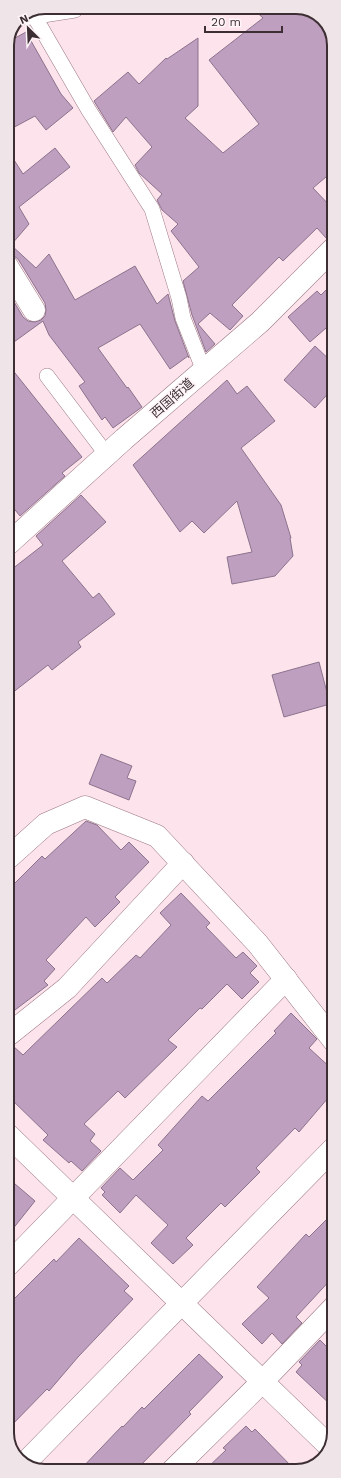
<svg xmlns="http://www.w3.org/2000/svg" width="341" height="1478" font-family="'Work Sans','Noto Sans JP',sans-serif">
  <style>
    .building { fill: #be9fc0; stroke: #8b738d }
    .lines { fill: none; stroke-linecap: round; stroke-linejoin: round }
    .lane-casing { stroke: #9c7783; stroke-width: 16 }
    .street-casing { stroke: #9c7783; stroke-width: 23 }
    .lane { stroke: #fff; stroke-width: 15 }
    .street { stroke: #fff; stroke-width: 22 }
    .labels { text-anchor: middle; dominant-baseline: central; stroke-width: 4; stroke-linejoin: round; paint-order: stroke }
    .street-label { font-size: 13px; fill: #3d2e33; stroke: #fef5f8 }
    .rim { fill: none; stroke: #3d2e33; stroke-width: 2 }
  </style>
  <rect width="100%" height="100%" fill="#fde3eb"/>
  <g class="building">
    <path d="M251 7H300L313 13 333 43V171L313 188 333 209V237L327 239 317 228 283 261 279 257 232 305 243 316 230 330 210 313 198 324 215 344 206 352 192 315 183 281 199 267 171 231 178 224 162 210 157 200 162 194 139 173 135 165 152 147 126 117 113 132 94 101 128 72 139 84 166 58 167 59 198 38V106L185 118 223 153 259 124 209 60 263 18Z"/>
    <path d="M26 32 61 94 73 108 46 130 35 116 7 131V45L8 42Z"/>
    <path d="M55 148 70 167 19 207 29 224 11 245 36 268 49 254 75 300 135 266 157 304 168 294 175 321 189 358 188 356 170 369 140 324 98 348 127 388 128 387 142 407 113 428 105 417 102 420 87 398 79 386 85 382 49 335 43 321 7 347V290L23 317 28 321 35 322 41 320 45 316 46 310 45 303 18 259 13 255 7 254V149L23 174Z"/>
    <path d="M333 283V322L310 342 288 317 317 291 321 295Z"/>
    <path d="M315 346 333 363V388L315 408 284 380Z"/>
    <path d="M7 363 82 457 62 473 65 476 20 516 7 500Z"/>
    <path d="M227 380 237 394 247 386 275 421 241 448 281 505 291 538H290L293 556 275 576 232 584 227 557 252 552 237 501 204 533 192 521 180 532 133 465Z"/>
    <path d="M81 495 106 522 62 561 93 598 99 593 115 614 78 642 81 647 52 670 48 665 7 697V573L43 545 36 536Z"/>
    <path d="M319 662 330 704 284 717 272 675Z"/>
    <path d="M101 754 132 766 127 778 136 781 129 800 89 784Z"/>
    <path d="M86 821 97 825 121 850 129 842 149 862 115 897 120 902 95 927 86 917 46 960 55 969 44 981 48 985 7 1016V891L42 856 45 859Z"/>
    <path d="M181 893 210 923 206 927 236 958 243 952 257 966 250 973 259 982 242 999 227 984 202 1009 200 1008 168 1040 177 1047 125 1098 118 1091 84 1124 95 1134 90 1141 101 1151 82 1171 71 1161 69 1163 43 1140 48 1135 8 1096V1048L13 1046 23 1055 102 978 107 983 136 955 140 958 171 925 160 913Z"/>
    <path d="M291 1013 317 1039 309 1048 334 1071V1091L299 1132 295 1128 256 1168 260 1172 225 1207 221 1203 186 1238 193 1245 173 1264 151 1243 168 1225 136 1195 120 1213 102 1195 105 1192 101 1188 120 1168 133 1180 163 1150 158 1145 202 1096 208 1101 276 1033 274 1031Z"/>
    <path d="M8 1178 35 1201 8 1235Z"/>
    <path d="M334 1212V1276L296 1317 302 1323 282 1344 272 1333 262 1344 242 1324 269 1298 257 1287 306 1234 309 1237Z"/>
    <path d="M79 1238 129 1286 124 1291 133 1299 78 1357 49 1391 47 1389 8 1429V1305L54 1259 56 1262Z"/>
    <path d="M320 1340 334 1354V1408L296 1372 302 1365 299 1362Z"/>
    <path d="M199 1354 223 1377 189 1412 191 1414 135 1471H79L122 1426 123 1427 142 1407 144 1409Z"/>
    <path d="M246 1426 252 1432 255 1429 295 1470H205L226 1450 223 1448Z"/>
  </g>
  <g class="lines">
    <defs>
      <g id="lane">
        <path d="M33 14 88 109 152 209 179 298 183 318 204 371"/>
        <path d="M47 376 107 455"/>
      </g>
      <g id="street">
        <path d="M28 14 73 7"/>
        <path d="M7 266 34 310"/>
        <path d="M7 545 124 439 260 322 333 249"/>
        <path d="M7 859 46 824 85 807 157 836 258 944 334 1041"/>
        <path d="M7 1036 67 988 183 863"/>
        <path d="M8 1135 329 1446"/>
        <path d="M8 1265 286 979"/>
        <path d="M25 1463 334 1148"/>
        <path d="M173 1470 262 1382 334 1307"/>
      </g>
    </defs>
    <use href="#lane" class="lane-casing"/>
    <use href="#street" class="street-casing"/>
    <use href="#lane" class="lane"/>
    <use href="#street" class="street"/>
  </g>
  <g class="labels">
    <g class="street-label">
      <text transform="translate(172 398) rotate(-41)">西国街道</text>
    </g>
  </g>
  <path d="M0 0H341V1478H0ZM45 14H296A31 31 0 0 1 327 45V1433A31 31 0 0 1 296 1464H45A31 31 0 0 1 14 1433V45A31 31 0 0 1 45 14Z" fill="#efe5e8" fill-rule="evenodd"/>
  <path class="rim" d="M45 14H296A31 31 0 0 1 327 45V1433A31 31 0 0 1 296 1464H45A31 31 0 0 1 14 1433V45A31 31 0 0 1 45 14Z"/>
  <g transform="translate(28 28) rotate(336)" stroke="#fef5f8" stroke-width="3" paint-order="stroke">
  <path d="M0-3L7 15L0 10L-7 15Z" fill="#3d2e33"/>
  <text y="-6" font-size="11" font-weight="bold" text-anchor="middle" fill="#3d2e33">N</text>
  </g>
  <path d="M205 26v6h77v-6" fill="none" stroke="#3d2e33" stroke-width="2"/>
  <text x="211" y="26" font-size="12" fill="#3d2e33" stroke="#fef5f8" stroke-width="3" paint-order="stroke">20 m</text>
</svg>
